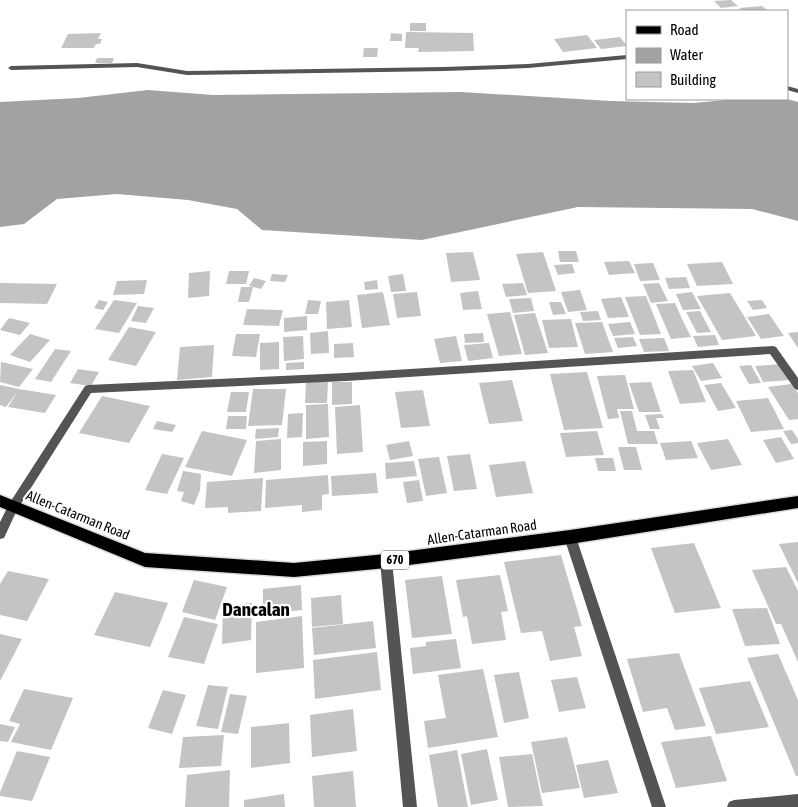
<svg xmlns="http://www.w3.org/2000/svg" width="798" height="807" font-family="'Asap Condensed',sans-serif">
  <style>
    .water { fill: #a2a2a2 }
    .building { fill: #c4c4c4 }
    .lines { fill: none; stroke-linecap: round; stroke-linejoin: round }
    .primary-casing { stroke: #dbdbdb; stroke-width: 3 }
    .minor { fill: #545454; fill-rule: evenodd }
    .primary { fill: #000; fill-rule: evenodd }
    .labels { text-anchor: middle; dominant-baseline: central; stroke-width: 4.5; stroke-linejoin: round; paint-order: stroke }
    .shield { fill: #fff; stroke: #4c4c4c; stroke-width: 1 }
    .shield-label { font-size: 12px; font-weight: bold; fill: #000 }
    .street-label { font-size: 14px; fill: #000; stroke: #fff }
    .near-quarter-label { font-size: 19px; font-weight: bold; fill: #000; stroke: #fff }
  </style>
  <rect width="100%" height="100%" fill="#fff"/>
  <path class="water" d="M148 90 213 95 460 92 611 101 693 103 737 99H787L798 102V221L752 209 578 207 422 240 262 230 237 209 188 200 117 194 57 199 24 224 0 227V102L78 98Z"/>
  <g class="building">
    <path d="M731 0 738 6 721 8 714 1Z"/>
    <path d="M762 6 767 10 743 11 739 8Z"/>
    <rect x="410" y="23" width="16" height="8"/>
    <path d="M406 32 473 33 474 51 418 52 419 48H405Z"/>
    <path d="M101 33 98 39H102L100 44H96L94 48H61L68 34Z"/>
    <path d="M391 33 402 34V41H390Z"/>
    <path d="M587 35 597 48 563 52 554 39Z"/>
    <path d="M620 37 627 46 601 49 594 40Z"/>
    <path d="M364 48H378L377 57H363Z"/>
    <path d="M97 58H114L112 63H95Z"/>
    <path d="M558 251H576L579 262H560Z"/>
    <path d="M473 252 480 280 451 282 446 253Z"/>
    <path d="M543 252 556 291 528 293 516 254Z"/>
    <path d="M629 261 635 273 609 275 604 262Z"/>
    <path d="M722 262 733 284 697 286 687 264Z"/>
    <path d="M653 263 660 280 640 281 634 264Z"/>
    <path d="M572 264 575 273 558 275 554 265Z"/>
    <path d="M210 271 209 296 188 298 189 273Z"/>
    <path d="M229 271H249L246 284H226Z"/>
    <path d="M272 274 288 275 285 282 270 281Z"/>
    <path d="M403 274 406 291 391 292 388 276Z"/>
    <path d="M686 277 690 288 669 289 665 278Z"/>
    <path d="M254 278 266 281 261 289 249 286Z"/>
    <path d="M147 280 144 294 113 295 117 281Z"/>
    <path d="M377 280 378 289 365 290 364 282Z"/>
    <path d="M0 283 57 284 47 304 0 303Z"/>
    <path d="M523 283 527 295 506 297 502 284Z"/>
    <path d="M659 283 668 301 651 303 643 284Z"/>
    <path d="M241 287H253L249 302H238Z"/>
    <path d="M580 290 587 310 568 312 561 292Z"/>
    <path d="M478 291 482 309 463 310 460 293Z"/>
    <path d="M383 292 390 325 362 328 357 295Z"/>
    <path d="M417 292 421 316 397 318 393 294Z"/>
    <path d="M692 292 701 309 683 310 676 294Z"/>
    <path d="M730 293 756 336 722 340 697 296Z"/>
    <path d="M646 296 661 334 640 335 625 297Z"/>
    <path d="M621 297 629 317 608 318 601 299Z"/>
    <path d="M531 298 534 311 513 313 509 299Z"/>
    <path d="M99 300 108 302 103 310 94 308Z"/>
    <path d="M114 300 137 303 119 333 95 329Z"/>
    <path d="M308 300 321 301 318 314H305Z"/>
    <path d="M349 300 352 327 327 329 326 302Z"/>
    <path d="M762 300 767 308 753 310 747 301Z"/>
    <path d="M549 302H561L566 314 553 315Z"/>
    <path d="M675 303 682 319 691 337 671 339 656 304Z"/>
    <path d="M138 306 154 308 146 323 131 321Z"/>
    <path d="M247 309 283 310 279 326 243 325Z"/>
    <path d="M598 311 601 320 583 321 580 312Z"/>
    <path d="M700 311 711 332 697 333 686 312Z"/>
    <path d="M510 312 522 354 499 356 487 314Z"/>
    <path d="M535 313 548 353 525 355 514 315Z"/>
    <path d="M769 314 784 336 761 339 747 317Z"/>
    <path d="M307 316V330L284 332V318Z"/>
    <path d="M9 318 30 323 20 335 0 330Z"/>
    <path d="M571 319 578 347 549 348 542 320Z"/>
    <path d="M602 322 613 352 585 354 575 323Z"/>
    <path d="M630 322 635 334 613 336 608 324Z"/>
    <path d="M129 327 156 332 136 366 108 360Z"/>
    <path d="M328 331 329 353 311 354 310 333Z"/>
    <path d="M798 332V348L788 333Z"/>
    <path d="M483 333 484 342 465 343 464 334Z"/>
    <path d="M30 334 50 340 30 362 10 355Z"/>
    <path d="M236 334H260L256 357 232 356Z"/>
    <path d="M715 335 719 345 698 347 693 336Z"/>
    <path d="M303 336 304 359 284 361 283 337Z"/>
    <path d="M456 336 462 361 440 363 434 339Z"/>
    <path d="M633 337 637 346 618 348 614 338Z"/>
    <path d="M664 338 669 351 644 352 639 339Z"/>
    <path d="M279 342V369L260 370V343Z"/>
    <path d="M353 343 354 357 334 358V344Z"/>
    <path d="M489 343 493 358 468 361 464 345Z"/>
    <path d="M214 345 212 377 177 380 180 347Z"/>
    <path d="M55 349 71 351 51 382 35 379Z"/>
    <path d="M1 362 33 369 19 387 0 382Z"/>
    <path d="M304 362V369L286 370V363Z"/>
    <path d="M713 363 722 378 701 381 692 366Z"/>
    <path d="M782 364 791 380 763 382 755 366Z"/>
    <path d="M751 365 761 383 749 384 739 366Z"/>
    <path d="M78 369 99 372 91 386 70 383Z"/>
    <path d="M693 370 706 402 680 404 668 371Z"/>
    <path d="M587 372 603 428 564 430 550 374Z"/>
    <path d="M625 375 634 409H617L619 418 608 419 597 376Z"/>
    <path d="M512 380 523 421 489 424 479 383Z"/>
    <path d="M306 382H328L327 403H305Z"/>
    <path d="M332 382H352V404L332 405Z"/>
    <path d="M651 382 661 412H639L629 383Z"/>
    <path d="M721 383 736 408 718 411 704 385Z"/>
    <path d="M792 384 798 393V419L789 420 768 387Z"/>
    <path d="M0 385 19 389 56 395 45 413 8 407 18 391 6 407 0 405Z"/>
    <path d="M253 389H286L282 425 248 426Z"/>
    <path d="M423 390 430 426 401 428 395 392Z"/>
    <path d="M231 392H249L246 412H227Z"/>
    <path d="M102 396 150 406 129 443 79 433Z"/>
    <path d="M768 398 784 429 751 432 736 401Z"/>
    <path d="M328 404 329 437 306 439V405Z"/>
    <path d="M360 405 363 452 337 454 335 407Z"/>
    <path d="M620 411H632L637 431H654L658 444H628Z"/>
    <path d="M303 413 302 437 287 438 288 414Z"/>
    <path d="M662 414 664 418H656L660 429H650L645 415Z"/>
    <path d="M228 416H247L246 429H226Z"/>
    <path d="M157 421 176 425 172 432 153 429Z"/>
    <path d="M279 428 278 437 255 439 256 429Z"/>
    <path d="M792 430 798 439V443L791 444 783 431Z"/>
    <path d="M202 431 247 440 232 476 185 467Z"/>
    <path d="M597 431 604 455 566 457 560 433Z"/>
    <path d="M781 437 794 459 776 463 763 440Z"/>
    <path d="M281 439V470L254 473 256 441Z"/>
    <path d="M728 439 742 465 711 470 697 443Z"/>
    <path d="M327 441V464L303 466V442Z"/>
    <path d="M409 441 413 456 390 460 386 445Z"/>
    <path d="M691 441 698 458 666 460 660 443Z"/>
    <path d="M618 447H636L642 470H624Z"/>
    <path d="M162 454 184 458 167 494 145 490Z"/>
    <path d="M470 454 477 489 454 491 447 456Z"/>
    <path d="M439 457 447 493 426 496 418 459Z"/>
    <path d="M595 458H613L616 471H598Z"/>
    <path d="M414 461 417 476 386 479 385 463Z"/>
    <path d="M525 461 533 493 496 497 489 465Z"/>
    <path d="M183 471 201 474 200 490 194 505 181 501 184 492 177 491Z"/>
    <path d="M376 473 378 493 332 496 331 476Z"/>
    <path d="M328 475 329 494 322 495V510L302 512V505L265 508 266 480Z"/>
    <path d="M263 478 261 511 228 513V507L205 508 207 482Z"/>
    <path d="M419 480 423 501 407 503 403 482Z"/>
    <path d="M798 542V583L779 544Z"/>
    <path d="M694 543 721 608 675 613 651 548Z"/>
    <path d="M561 555 582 626 574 627 582 656 550 661 542 631 521 633 504 562Z"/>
    <path d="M786 567 798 591V662L781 624H776L752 570Z"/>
    <path d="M8 571 49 579 27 621 0 615V584Z"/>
    <path d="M500 575 508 611 501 612 506 640 472 644 467 616 463 617 456 580Z"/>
    <path d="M442 576 452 634 412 638 405 580Z"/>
    <path d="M194 580 227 587 215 620 182 612Z"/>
    <path d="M301 585 302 610 263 614V589Z"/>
    <path d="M115 592 168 603 150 647 94 635Z"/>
    <path d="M341 595 343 624 312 627 311 598Z"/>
    <path d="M252 603 251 640 222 644 223 606Z"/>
    <path d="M767 608 780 644 745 646 732 609Z"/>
    <path d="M302 616 304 668 256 673V622Z"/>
    <path d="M184 617 218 624 204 664 168 657Z"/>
    <path d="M373 621 376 648 314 655 312 628Z"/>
    <path d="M0 634 22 639 0 681Z"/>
    <path d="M456 639 461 668 413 674 410 648 426 646V642Z"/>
    <path d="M377 652 381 690 315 699 313 660Z"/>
    <path d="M679 653 706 726 675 730 667 708 643 712 627 659Z"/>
    <path d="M778 654 798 700V776H796L747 658Z"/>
    <path d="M483 669 498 737 428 748 424 721 446 718 438 675Z"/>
    <path d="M519 672 529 718 504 723 494 675Z"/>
    <path d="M577 677 586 708 559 712 551 680Z"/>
    <path d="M750 681 769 727 716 734 699 688Z"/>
    <path d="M208 685 228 687 218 729 196 726Z"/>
    <path d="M24 689 73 698 51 750 11 742 20 724 9 721Z"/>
    <path d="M163 690 186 695 172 734 148 728Z"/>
    <path d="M230 694 247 696 238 734 221 732Z"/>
    <path d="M353 709 357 751 312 757 310 715Z"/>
    <path d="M289 723 290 763 251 768V727Z"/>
    <path d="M0 724 15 727 8 742 0 741Z"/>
    <path d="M224 735 221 766 179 768 183 737Z"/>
    <path d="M711 736 727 781 676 788 661 742Z"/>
    <path d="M567 737 580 788 542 793 531 742Z"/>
    <path d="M487 749 498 800 471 805 461 754Z"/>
    <path d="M457 750 468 807H438L429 755Z"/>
    <path d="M17 751 50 757 32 801 0 796V792Z"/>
    <path d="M532 754 543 806 508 807 499 757Z"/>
    <path d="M608 760 618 793 584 798 576 765Z"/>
    <path d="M230 770 229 807H185L187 775Z"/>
    <path d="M353 771 356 807H314L312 776Z"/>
    <path d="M284 794 285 807H244V800Z"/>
  </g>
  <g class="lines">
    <defs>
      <path id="primary" d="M0 495 145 553 294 563 386 554 570 530 798 496V508L570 544 386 568 294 577 145 567 0 507Z"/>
    </defs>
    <use href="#primary" class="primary-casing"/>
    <g class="minor">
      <path d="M627 55V59L528 68 444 71 187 75 137 67 11 70 8 68 11 66 137 63 187 71 444 67 528 64Z"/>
      <path d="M787 86 798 89V93L787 90Z"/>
      <path d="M773 346 776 347 798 378V390L795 389 770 354 346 381 91 393 17 510 4 538 0 539V522L9 504 85 386 88 385 346 373Z"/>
      <path d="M570 532 574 533 576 537 666 807H652L564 537 566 533Z"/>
      <path d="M386 556 390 557 392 561 417 807H403L380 561 382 557Z"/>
      <path d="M798 794V807H727L729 802 734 800Z"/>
    </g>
    <use href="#primary" class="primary"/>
  </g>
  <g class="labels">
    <rect class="shield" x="381" y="550.5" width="28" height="19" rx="4"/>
    <g class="shield-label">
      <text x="395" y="560">670</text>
    </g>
    <g class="street-label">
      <text transform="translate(78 515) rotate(22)">Allen-Catarman Road</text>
      <text transform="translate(482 532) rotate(-8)">Allen-Catarman Road</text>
    </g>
    <g class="near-quarter-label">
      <text x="256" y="609">Dancalan</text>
    </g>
  </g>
  <rect x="626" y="10" width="162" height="90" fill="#ffffff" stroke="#999999"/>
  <rect x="636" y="26" width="25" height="8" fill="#000000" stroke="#999999"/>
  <text x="670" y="35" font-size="15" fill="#000000">Road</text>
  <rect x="636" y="48" width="25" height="15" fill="#a2a2a2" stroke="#999999"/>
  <text x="670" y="60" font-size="15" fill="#000000">Water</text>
  <rect x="636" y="72" width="25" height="15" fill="#c4c4c4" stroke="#999999"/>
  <text x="670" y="85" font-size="15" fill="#000000">Building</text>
</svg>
